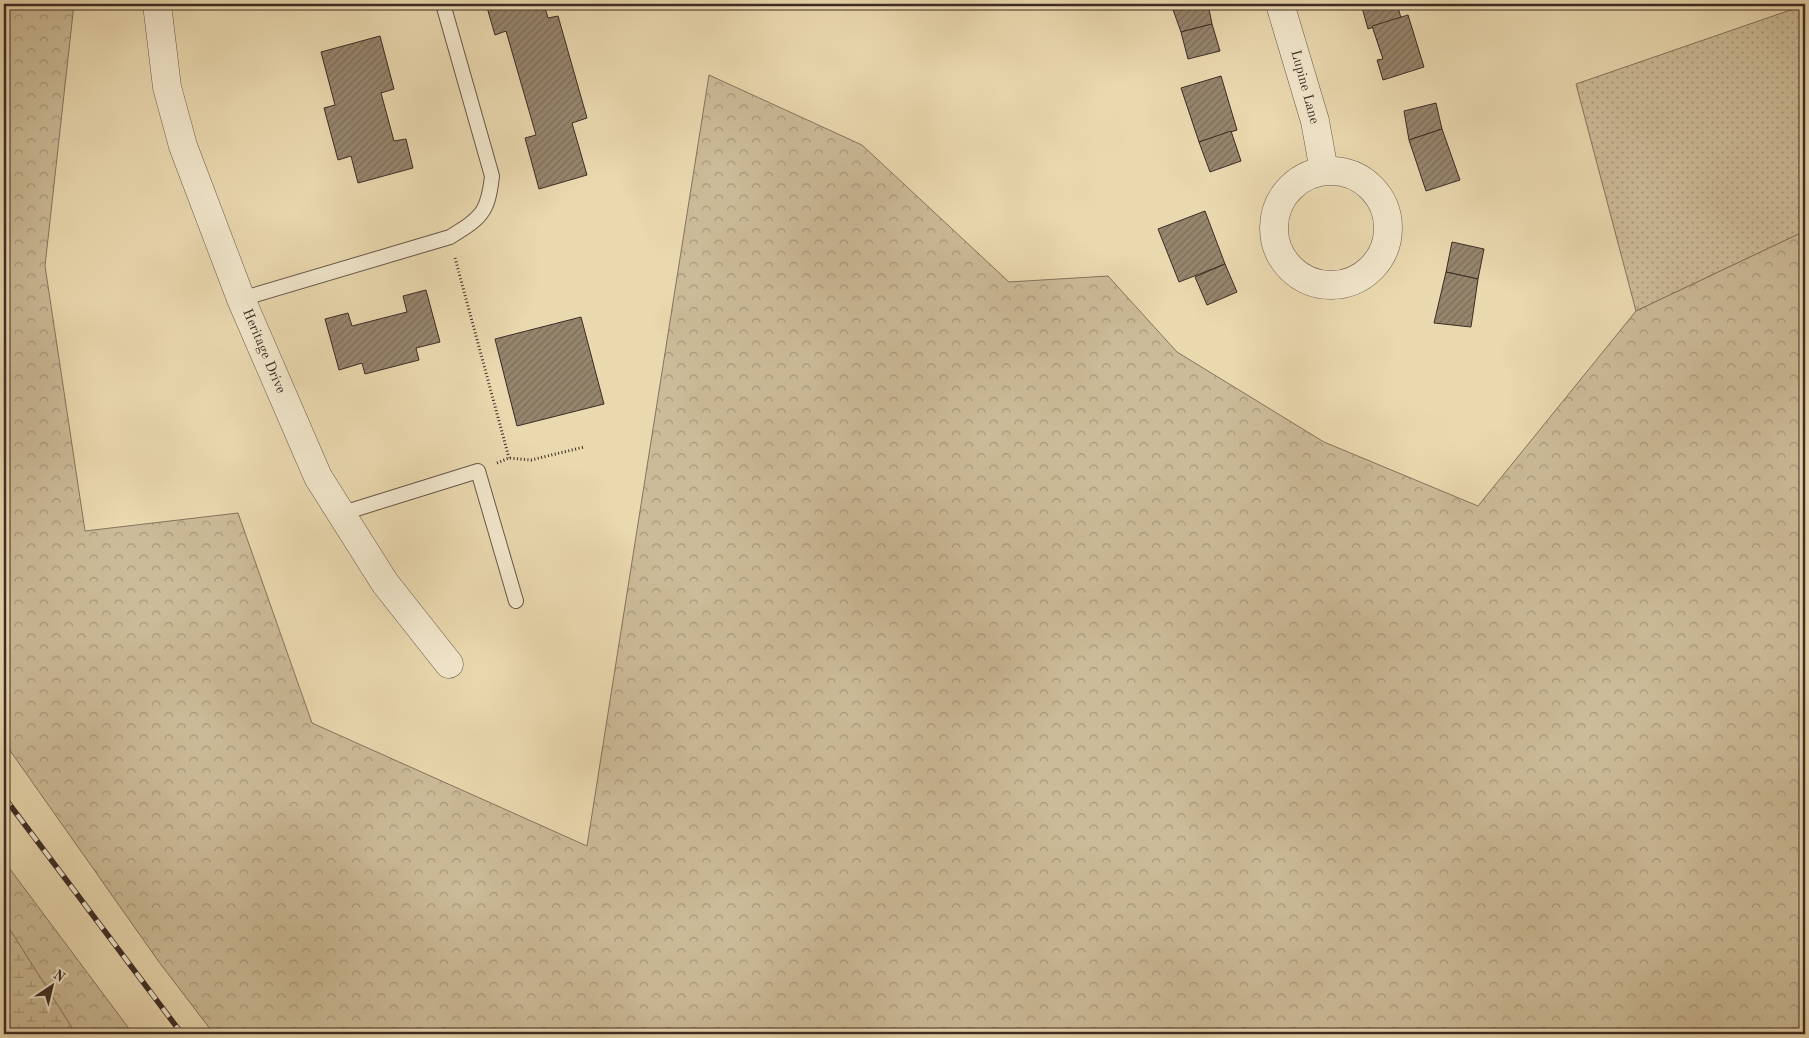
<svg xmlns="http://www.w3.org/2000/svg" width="1809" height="1038" font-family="'Old Standard TT',serif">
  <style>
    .grass { fill: url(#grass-dots); stroke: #84745e }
    .forest { fill: url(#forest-crowns); stroke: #84745e }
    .wetland { fill: url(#wetland-marsh); stroke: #84745e }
    .building { fill: url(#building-hatch); stroke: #3c2c25 }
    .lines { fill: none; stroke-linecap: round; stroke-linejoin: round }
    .service-casing { stroke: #685748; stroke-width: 16 }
    .minor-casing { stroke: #685748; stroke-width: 29 }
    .path { stroke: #3c2c25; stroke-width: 3; stroke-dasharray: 1 2.5; stroke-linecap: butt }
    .service { stroke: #f1e6cb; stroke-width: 14 }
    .minor { stroke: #f1e6cb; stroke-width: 28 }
    .rail-casing { stroke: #3c2c25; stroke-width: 5.5 }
    .rail { stroke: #f1e6cb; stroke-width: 4; stroke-dasharray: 11; stroke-linecap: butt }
    .labels { text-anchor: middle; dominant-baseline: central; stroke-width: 4; stroke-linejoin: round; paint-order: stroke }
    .street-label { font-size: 14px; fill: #3c2c25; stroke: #f1e6cb }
  </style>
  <defs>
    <pattern id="grass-dots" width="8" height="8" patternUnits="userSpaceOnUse" patternTransform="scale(1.25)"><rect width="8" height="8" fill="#ccbb98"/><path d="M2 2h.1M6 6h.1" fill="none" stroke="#a7987c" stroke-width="1.8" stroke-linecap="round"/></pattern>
    <pattern id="forest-crowns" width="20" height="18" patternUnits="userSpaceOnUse" patternTransform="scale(1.25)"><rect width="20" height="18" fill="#ccbb98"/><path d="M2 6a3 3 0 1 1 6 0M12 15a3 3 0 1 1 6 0" fill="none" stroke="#a7987c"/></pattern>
    <pattern id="wetland-marsh" width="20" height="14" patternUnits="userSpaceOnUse" patternTransform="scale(1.25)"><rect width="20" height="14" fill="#ccbb98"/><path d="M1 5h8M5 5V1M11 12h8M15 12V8" fill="none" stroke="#a7987c"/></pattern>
    <pattern id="building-hatch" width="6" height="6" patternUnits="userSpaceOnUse" patternTransform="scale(1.25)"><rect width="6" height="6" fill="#96856d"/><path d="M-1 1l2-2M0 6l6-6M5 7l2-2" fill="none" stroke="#7c6d59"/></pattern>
  </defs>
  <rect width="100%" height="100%" fill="#ead8af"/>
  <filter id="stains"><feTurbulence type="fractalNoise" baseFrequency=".004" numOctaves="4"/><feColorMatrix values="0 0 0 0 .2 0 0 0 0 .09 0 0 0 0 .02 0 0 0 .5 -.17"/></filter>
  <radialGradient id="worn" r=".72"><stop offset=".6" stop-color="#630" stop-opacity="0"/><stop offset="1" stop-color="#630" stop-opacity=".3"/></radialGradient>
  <path class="grass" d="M1805 5V231L1636 311 1576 84Z"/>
  <g class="forest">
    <path d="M4 4H74L45 266 85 531 238 513 312 723 587 846 709 75 862 145 1009 282 1108 276 1177 352 1324 442 1478 506 1636 311 1805 231V1034H214L159 962 4 742Z"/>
    <path d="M4 861 133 1034H4Z"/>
  </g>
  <path class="wetland" d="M4 920 76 1034H4Z"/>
  <g class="building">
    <path d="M486 4H544L548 18 558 16 587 118 572 123 587 175 539 189 525 138 536 135 506 31 495 35Z"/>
    <path d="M1171 4H1208L1212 24 1181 32Z"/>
    <path d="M1361 4H1397L1401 18 1368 29Z"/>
    <path d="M1408 15 1424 67 1383 80 1377 60 1383 59 1372 26Z"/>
    <path d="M1212 24 1220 51 1188 59 1181 32Z"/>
    <path d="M380 36 394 89 381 93 394 141 406 139 413 168 358 183 351 156 338 160 324 108 335 105 321 52Z"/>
    <path d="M1221 76 1237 130 1199 142 1181 88Z"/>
    <path d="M1436 103 1442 129 1409 140 1404 111Z"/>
    <path d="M1442 129 1460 180 1426 191 1409 140Z"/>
    <path d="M1231 131 1241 161 1210 172 1199 142Z"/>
    <path d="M1205 211 1225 264 1179 282 1158 229Z"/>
    <path d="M1452 242 1484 249 1478 279 1446 272Z"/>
    <path d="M1225 264 1237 292 1207 305 1195 277Z"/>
    <path d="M1446 272 1478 279 1471 327 1434 323Z"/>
    <path d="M426 290 440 342 416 348 419 360 365 374 362 363 339 370 325 319 348 313 352 326 407 312 403 296Z"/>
    <path d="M581 317 604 404 517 426 495 339Z"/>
  </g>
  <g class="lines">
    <defs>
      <g id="service">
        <path d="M241 299 450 237C481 218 488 213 492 176L443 4"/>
        <path d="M340 514 478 471 516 601"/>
      </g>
      <g id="minor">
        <path d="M157 4 167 87 183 146 241 299 318 477 385 583 449 664"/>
        <path d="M1280 4 1315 121 1324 171"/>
        <circle cx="1331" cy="228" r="57"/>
      </g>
    </defs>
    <use href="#service" class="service-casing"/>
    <use href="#minor" class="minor-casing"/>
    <g class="path">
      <path d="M455 258 509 458"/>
      <path d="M497 463 509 458 531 460 584 447"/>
    </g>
    <use href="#service" class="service"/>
    <use href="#minor" class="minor"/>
    <defs>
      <path id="rail" d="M4 797 182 1034"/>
    </defs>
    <use href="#rail" class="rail-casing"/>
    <use href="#rail" class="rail"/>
  </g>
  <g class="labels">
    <g class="street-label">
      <text transform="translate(1305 87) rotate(75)">Lupine Lane</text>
      <text transform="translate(264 351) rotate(67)">Heritage Drive</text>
    </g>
  </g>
  <rect width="1809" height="1038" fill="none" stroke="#ead8af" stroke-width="20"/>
  <rect x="5" y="5" width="1799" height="1028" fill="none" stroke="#3c2c25" stroke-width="2.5"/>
  <rect x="10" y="10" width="1789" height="1018" fill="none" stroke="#3c2c25"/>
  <g transform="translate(52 986) rotate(35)" stroke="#f1e6cb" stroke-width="4" paint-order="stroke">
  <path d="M0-4L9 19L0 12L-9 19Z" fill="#3c2c25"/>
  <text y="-8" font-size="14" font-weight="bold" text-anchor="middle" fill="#3c2c25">N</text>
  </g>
  <rect width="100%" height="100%" filter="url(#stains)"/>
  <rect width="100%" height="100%" fill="url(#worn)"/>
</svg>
